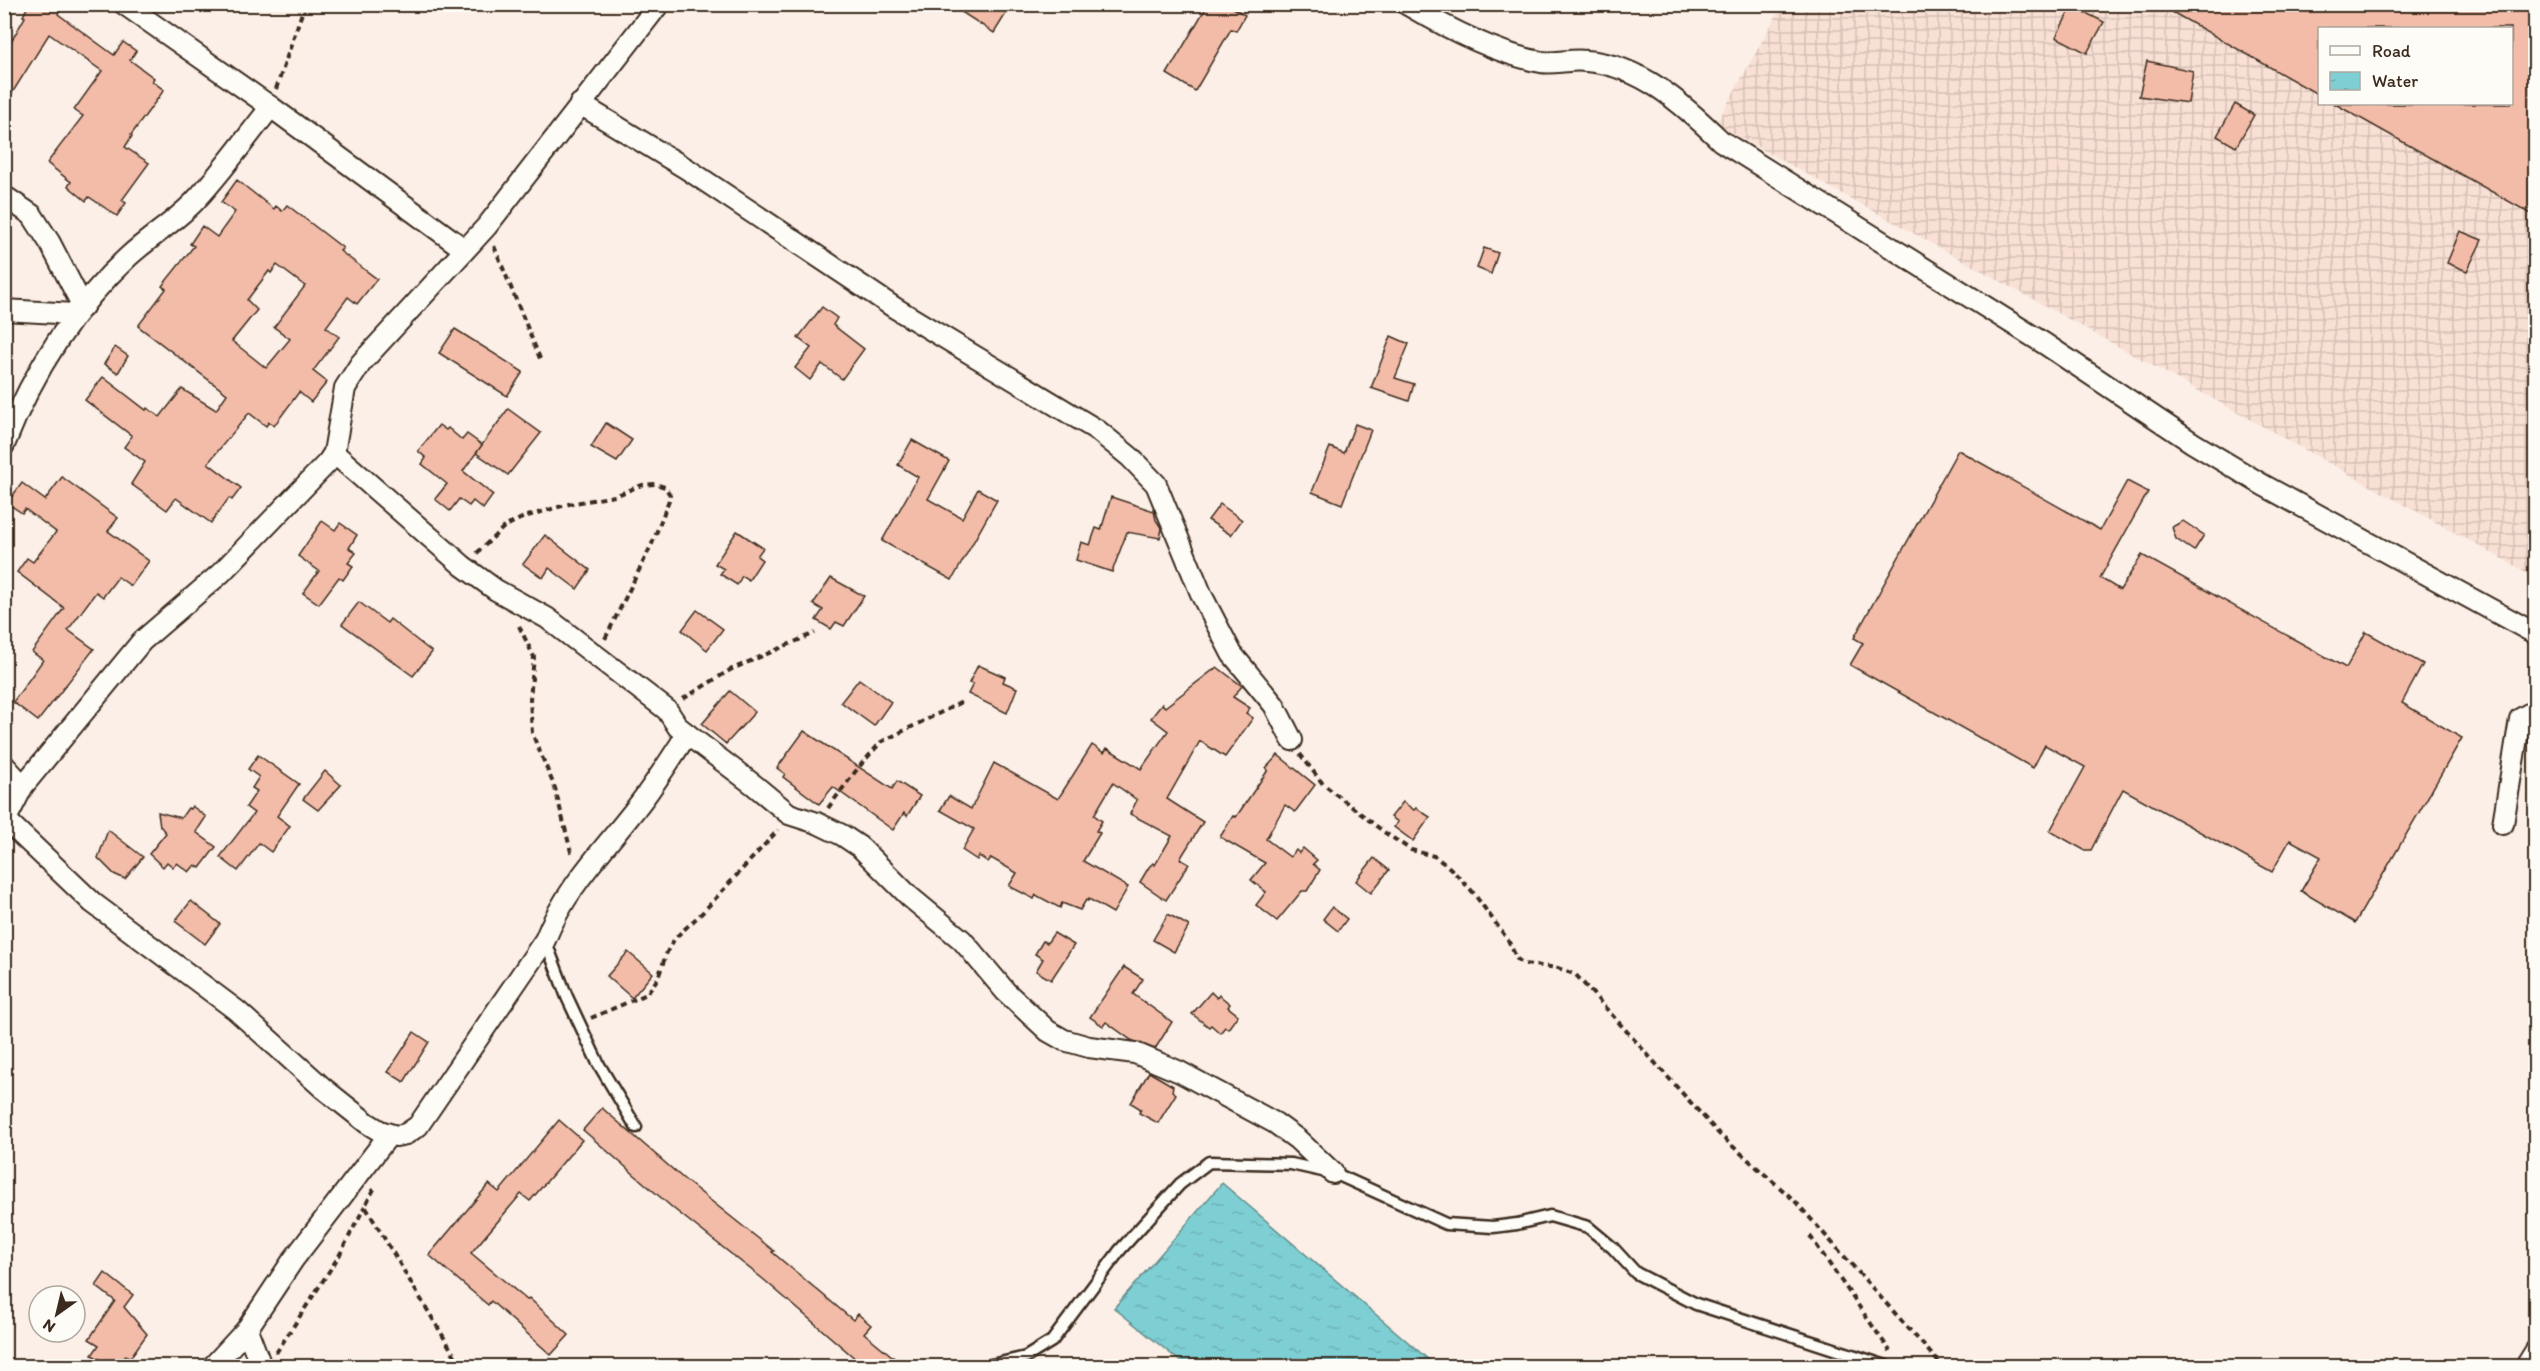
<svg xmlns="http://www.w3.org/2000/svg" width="2540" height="1371" font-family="Itim,sans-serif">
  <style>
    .industrial { fill: url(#industrial-grid); fill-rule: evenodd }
    .water { fill: url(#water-ripples); stroke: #638d8b; stroke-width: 1.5 }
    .building { fill: #f3bca8; stroke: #3b2a1e; stroke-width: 1.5; fill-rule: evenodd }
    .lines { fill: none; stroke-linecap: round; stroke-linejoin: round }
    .lane-casing { stroke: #3b2a1e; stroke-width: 15 }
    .street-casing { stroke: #3b2a1e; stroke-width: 24 }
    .path { stroke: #3b2a1e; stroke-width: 4; stroke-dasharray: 6 4.5; stroke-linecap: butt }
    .lane { stroke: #fdfcf7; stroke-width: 10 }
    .street { stroke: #fdfcf7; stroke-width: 20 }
  </style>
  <defs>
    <pattern id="industrial-grid" width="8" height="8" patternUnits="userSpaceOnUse" patternTransform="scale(1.5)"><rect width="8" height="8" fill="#f9e0d4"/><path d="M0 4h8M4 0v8" fill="none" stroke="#d6c0b6"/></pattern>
    <pattern id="water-ripples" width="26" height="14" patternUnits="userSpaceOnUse" patternTransform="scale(1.5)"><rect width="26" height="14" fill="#7ecfd4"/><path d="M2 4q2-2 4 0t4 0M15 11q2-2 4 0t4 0" fill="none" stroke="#6eb2b6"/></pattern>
  </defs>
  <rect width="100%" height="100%" fill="#fbefe7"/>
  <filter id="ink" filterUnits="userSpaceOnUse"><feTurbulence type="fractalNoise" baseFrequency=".0167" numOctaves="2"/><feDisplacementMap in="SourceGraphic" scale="12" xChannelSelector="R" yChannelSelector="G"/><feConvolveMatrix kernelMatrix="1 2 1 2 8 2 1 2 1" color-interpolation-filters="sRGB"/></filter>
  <g filter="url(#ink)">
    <path class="industrial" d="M1782 5H2535V577L1716 124ZM2320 28H2512V104H2320Z"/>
    <path class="water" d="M1222 1183 1436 1366H1186L1114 1308Z"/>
    <g class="building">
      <path d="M29 4H50L60 10 58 14 114 55 123 42 136 51 130 60 154 78 152 81 164 90 131 135 132 136 125 147 149 163 122 200 126 203 117 216 89 197 86 201 68 186 71 182 47 163 83 116 74 110 102 71 49 34 4 106V54L25 17 23 16Z"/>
      <path d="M949 4H1012L994 33Z"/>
      <path d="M1208 4H1227L1245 15 1236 31 1231 29 1195 91 1167 74Z"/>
      <path d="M2158 4H2535V216L2335 104H2511V28H2319V95Z"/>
      <path d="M2072 6 2104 22 2087 53 2056 37Z"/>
      <path d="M2147 61 2193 71 2188 103 2139 96Z"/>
      <path d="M2235 104 2254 115 2236 147 2217 136Z"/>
      <path d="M237 180 274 209 276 206 282 211 287 205 343 248 340 251 377 279 357 304 348 297 326 327 339 337 313 371 327 382 311 402 299 392 274 426 269 422 266 426 249 413 208 463 241 488 232 500 229 498 211 523 176 498 167 510 131 484 145 462 124 447 132 436 85 400 103 377 146 410 147 408 160 417 182 389 216 410 227 394 138 326 166 289 162 286 194 246 190 244 202 226 217 237 235 212 221 202ZM277 265 305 286 274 327 290 339 266 368 232 341 257 310 247 300 269 271 271 273Z"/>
      <path d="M2460 231 2482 240 2467 271 2447 263Z"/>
      <path d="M1484 248 1498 253 1491 274 1477 268Z"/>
      <path d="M822 307 837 318 833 325 864 349 842 379 822 364 810 380 795 368 811 348 798 338Z"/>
      <path d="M455 329 523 372 507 396 439 353Z"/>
      <path d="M1391 336 1409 344 1395 378 1414 384 1409 401 1371 388Z"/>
      <path d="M115 347 128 356 118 373 104 364Z"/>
      <path d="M508 409 541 433 508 475 476 453Z"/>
      <path d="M606 423 632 440 617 462 591 447Z"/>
      <path d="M1355 424 1371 430 1342 504 1312 492 1330 447 1344 453Z"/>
      <path d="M439 425 446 430 448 428 462 440 467 434 482 445 463 471 493 495 483 509 473 501 469 506 459 499 450 511 435 499 447 484 422 464 426 458 418 451Z"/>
      <path d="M912 440 949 461 928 499 962 518 978 489 997 500 952 580 882 541 918 477 898 465Z"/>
      <path d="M1958 450 2100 530 2127 481 2148 492 2100 578 2120 590 2142 555 2346 668 2366 632 2423 664 2402 703 2462 738 2355 923 2301 891 2321 857 2290 840 2272 872 2123 789 2091 850H2084L2050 831 2085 767 2045 745 2033 768 1850 665 1863 643 1854 638Z"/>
      <path d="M62 477 118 518 108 531 149 561 131 586 118 577 103 597 96 592 68 630 94 649 38 721 13 702 43 660 32 652 64 608 17 572 27 558 33 562 56 532 25 509 22 513 7 503 22 483 45 500Z"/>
      <path d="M1111 497 1154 511 1156 520 1162 529 1160 538 1127 532 1112 572 1076 560 1081 542 1090 545 1096 528 1101 530Z"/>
      <path d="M1220 504 1242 520 1231 535 1208 520Z"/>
      <path d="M322 521 335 530 340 523 357 535 349 548 356 553 348 563 353 566 343 580 339 577 319 604 303 593 319 571 298 556Z"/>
      <path d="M2183 521 2204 535 2194 551 2176 539 2172 527Z"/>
      <path d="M737 531 763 548 757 556 762 560 749 580 742 576 737 585 720 574 724 569 715 564Z"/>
      <path d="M545 535 590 570 577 589 549 568 543 578 523 564Z"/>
      <path d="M831 578 864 596 844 626 836 622 831 629 816 620 823 610 813 604Z"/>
      <path d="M359 602 387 623 390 619 432 652 413 676 342 624Z"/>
      <path d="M697 610 723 629 707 650 682 630Z"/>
      <path d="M978 665 1005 677 1003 682 1017 688 1007 713 968 694 973 684 969 683Z"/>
      <path d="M1217 667 1242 686 1233 697 1250 708 1246 713 1253 718 1225 757 1200 741 1167 799 1203 822 1180 859 1189 864 1166 900 1140 882 1149 867 1153 863 1155 865 1172 836 1130 814 1137 800 1113 783 1094 815 1102 821 1096 831 1100 833 1083 861 1128 887 1113 913 1089 899 1088 901 1086 900 1080 910 1062 903 1060 908 1036 895 1034 899 1009 886 1017 873 991 858 988 862 979 856 977 860 962 850 974 829 940 810 949 796 971 809 994 763 1058 799 1092 745 1104 753 1107 748 1141 769 1168 731 1151 718 1162 704 1165 707Z"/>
      <path d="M859 679 891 702 874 726 841 702Z"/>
      <path d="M730 691 755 712 726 744 702 724Z"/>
      <path d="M804 731 892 789 897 781 920 796 907 816 904 813 893 830 833 787 819 804 783 777 785 774 777 768Z"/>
      <path d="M258 755 299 784 277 816 290 826 271 852 259 843 238 871 220 857 254 813 246 807 257 791 252 788 259 777 248 769Z"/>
      <path d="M1278 755 1315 785 1295 812 1285 805 1266 839 1290 857 1296 850 1299 853 1303 848 1317 860 1313 864 1320 870 1307 891H1302L1277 921 1256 905 1266 892 1251 880 1265 863 1220 837 1233 816 1236 817 1268 770 1266 768Z"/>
      <path d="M325 771 341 785 318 810 303 799Z"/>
      <path d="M1403 802 1414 810 1416 808 1430 817 1413 841 1394 827 1398 822 1391 817Z"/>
      <path d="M192 806 206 817 196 832 216 847 200 868 195 865 189 872 177 863 173 867 167 862 163 867 149 854 166 833 160 826 158 812 181 818 188 808 190 809Z"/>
      <path d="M108 830 143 857 125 879 114 874 98 858Z"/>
      <path d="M1374 858 1389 870 1371 893 1356 881Z"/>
      <path d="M191 901 220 924 205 944 175 921Z"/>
      <path d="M1332 907 1347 919 1338 931 1323 919Z"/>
      <path d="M1168 914 1189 926 1174 952 1153 940Z"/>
      <path d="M1054 933 1074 945 1051 980 1036 971 1043 959 1035 954 1043 941 1047 943Z"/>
      <path d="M628 952 653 973 632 998 607 976Z"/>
      <path d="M1124 967 1143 979 1133 994 1172 1022 1155 1049 1131 1040 1106 1022 1103 1026 1090 1017Z"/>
      <path d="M1211 992 1217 998 1219 995 1230 1004 1228 1007 1238 1015 1228 1029 1225 1027 1220 1033 1211 1025 1209 1027 1192 1014Z"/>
      <path d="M414 1032 429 1042 404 1082 388 1072Z"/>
      <path d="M1149 1072 1173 1086 1172 1091 1176 1094 1158 1123 1139 1113 1141 1109 1131 1103Z"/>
      <path d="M602 1108 685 1180 774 1251 772 1252 853 1320 858 1314 871 1325 864 1333 904 1366H864L763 1279 674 1209 583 1130Z"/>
      <path d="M559 1120 582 1140 530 1201 521 1194 471 1253 527 1300 529 1298 569 1335 551 1355 491 1301 488 1305 429 1255 489 1184 499 1192Z"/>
      <path d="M105 1273 133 1295 124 1307 147 1334 130 1358 126 1355 122 1362 117 1359 111 1366 92 1355 99 1345 89 1339 115 1301 96 1286Z"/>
    </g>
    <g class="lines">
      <defs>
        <g id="lane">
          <path d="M545 940 567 997 598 1063 636 1127"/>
          <path d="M987 1366 1026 1357 1052 1341 1120 1250 1180 1184 1209 1162 1291 1164 1336 1174 1446 1224 1493 1227 1517 1224 1550 1216 1588 1227 1613 1248 1636 1273 1696 1304 1886 1366"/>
        </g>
        <g id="street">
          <path d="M124 4 271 107 464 249"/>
          <path d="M1406 4C1445 27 1496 54 1541 62 1555 64 1571 59 1586 61 1641 65 1684 105 1721 141L2045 344 2193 443 2263 485 2536 634"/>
          <path d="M580 104 687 169 895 308 1097 430 1130 457 1156 484 1202 596 1232 654 1274 705 1292 740"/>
          <path d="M4 196 32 215 50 243 83 307"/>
          <path d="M4 310 75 314"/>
          <path d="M4 445C32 374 74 307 129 256 150 237 173 223 193 203 221 174 245 139 271 107"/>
          <path d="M687 734 754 785 789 814 817 823 842 835 860 847 910 897 962 940 1006 992 1048 1031 1064 1040 1089 1047 1135 1053 1180 1072 1275 1123 1297 1139 1333 1173"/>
          <path d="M4 765 23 786"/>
          <path d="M6 820 93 903 236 1010 323 1088 367 1123 380 1131 396 1136 406 1134 418 1126 545 940C566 886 606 848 640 803 657 781 672 757 687 734L678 727 667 710 547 618 496 590 463 566 334 453"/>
          <path d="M4 823 23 786 142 641 221 573 328 462 334 453 345 388 361 363 487 226 659 4"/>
          <path d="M2503 824 2520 719 2536 710"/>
          <path d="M247 1329 261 1366"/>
          <path d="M213 1366 247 1329 293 1260 389 1135"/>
          <path d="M2526 1366 2536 1350"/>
        </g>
      </defs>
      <use href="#lane" class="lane-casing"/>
      <use href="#street" class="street-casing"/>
      <g class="path">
        <path d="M276 89 305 4"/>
        <path d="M494 246 541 361"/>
        <path d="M477 553 504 527 524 517 569 504 615 496 642 485 655 484 665 487 670 495 669 500 652 544 604 641"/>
        <path d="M519 626 534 657 530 699 532 733 555 788 572 856"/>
        <path d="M683 699 730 670 815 633"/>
        <path d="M1300 754 1323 784 1384 832 1411 850 1434 856 1450 868 1472 891 1508 940 1517 959 1524 964 1558 968 1576 975 1720 1135 1794 1200 1942 1366"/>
        <path d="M828 808 858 768 881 742 964 701"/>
        <path d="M591 1018 647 994 658 978 667 952 675 938 703 912 778 830"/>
        <path d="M374 1189 365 1206 461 1366"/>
        <path d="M1810 1236 1890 1351"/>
        <path d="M276 1353 339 1256 365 1206"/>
      </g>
      <use href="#lane" class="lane"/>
      <use href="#street" class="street"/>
    </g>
  </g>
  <rect width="2540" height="1371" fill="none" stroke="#fdfcf7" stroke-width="24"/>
  <rect x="12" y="12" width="2516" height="1347" fill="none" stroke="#3b2a1e" stroke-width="2" filter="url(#ink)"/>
  <rect x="2318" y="27" width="195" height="78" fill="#fdfcf7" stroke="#afa8a0" stroke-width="1.5"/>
  <rect x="2330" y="46" width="30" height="9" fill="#fdfcf7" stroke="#afa8a0" stroke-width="1.5"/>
  <text x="2372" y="57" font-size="18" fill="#3b2a1e">Road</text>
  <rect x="2330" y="72" width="30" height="18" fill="url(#water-ripples)" stroke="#afa8a0" stroke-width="1.5"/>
  <text x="2372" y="87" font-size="18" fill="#3b2a1e">Water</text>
  <g transform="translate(57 1314) rotate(214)"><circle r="28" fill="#fdfcf7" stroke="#afa8a0" stroke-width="1.5"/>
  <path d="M0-4.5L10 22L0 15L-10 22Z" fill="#3b2a1e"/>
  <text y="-9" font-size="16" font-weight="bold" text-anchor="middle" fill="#3b2a1e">N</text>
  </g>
</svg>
